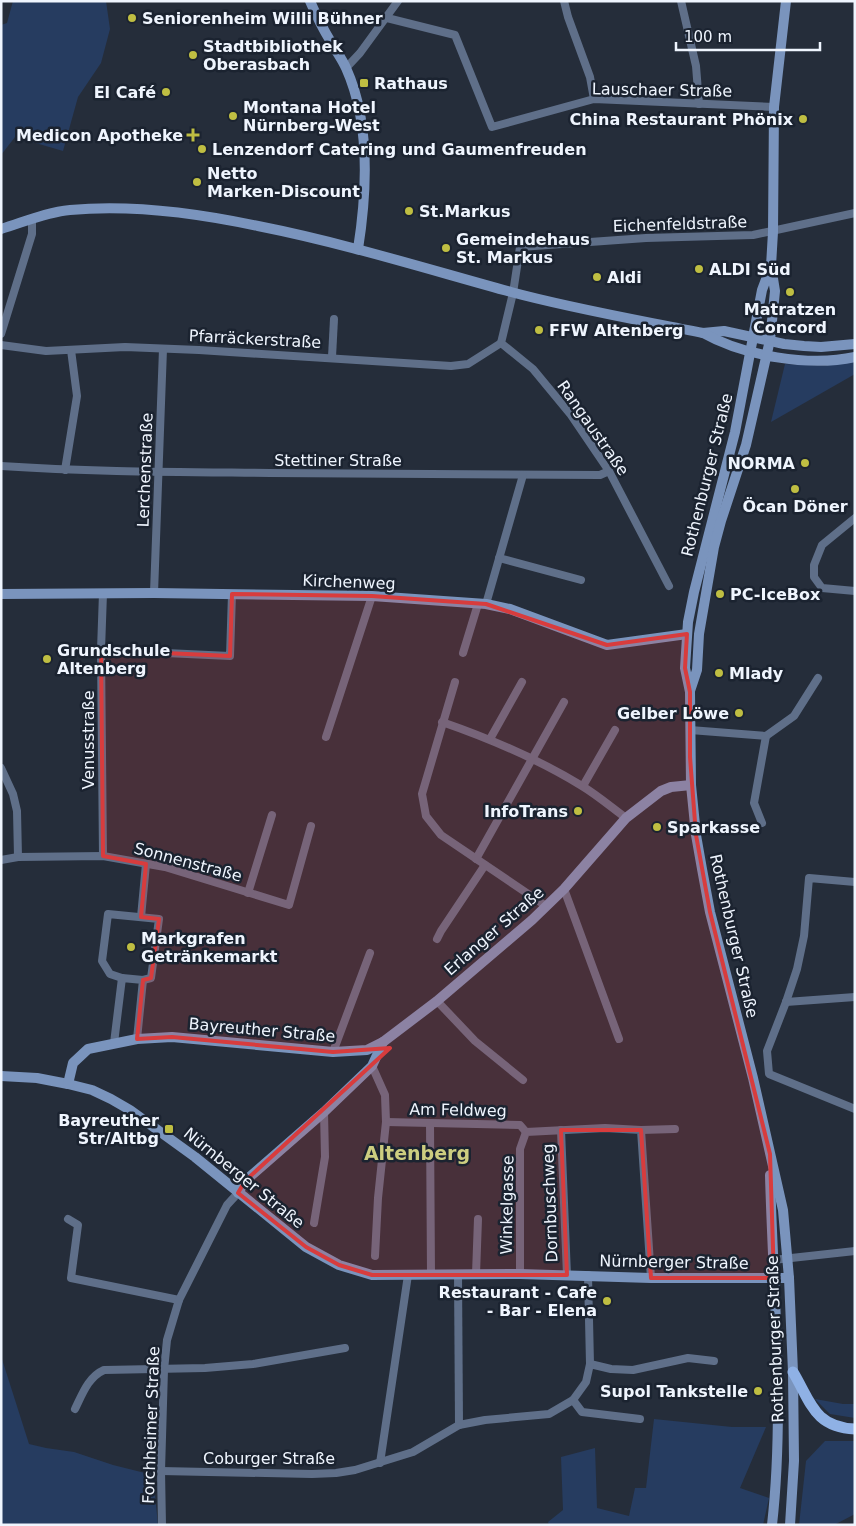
<svg xmlns="http://www.w3.org/2000/svg" width="856" height="1526" font-family="'DejaVu Sans',sans-serif">
  <style>
    .green { fill: #263c60 }
    .lines { fill: none; stroke-linecap: round; stroke-linejoin: round }
    .street { stroke: #5f6f89; stroke-width: 8 }
    .secondary { stroke: #7a94bd; stroke-width: 10 }
    .primary { stroke: #8fb1e5; stroke-width: 11 }
    .marked { fill: #d83c3d; fill-opacity: 0.2; stroke: #d83c3d; stroke-width: 4; stroke-linejoin: round }
    .poi-dot { fill: #bfbe42; stroke: #1b2330; stroke-width: 2 }
    .labels { text-anchor: middle; dominant-baseline: central; stroke-width: 5; stroke-linejoin: round; paint-order: stroke }
    .poi-label { font-size: 16px; font-weight: bold; fill: #eff5fe; stroke: #1b2330; text-anchor: start }
    .street-label { font-size: 16px; fill: #eff5fe; stroke: #1b2330 }
    .quarter-label { font-size: 19px; font-weight: bold; fill: #cdce80; stroke: #1b2330 }
  </style>
  <rect width="100%" height="100%" fill="#252d3a"/>
  <g class="green">
    <path d="M13 1H106L110 29 101 63 78 97 63 151 15 137 1 155V25L7 23Z"/>
    <path d="M855 360V374L771 422 785 364 825 366Z"/>
    <path d="M1 1356 29 1444 46 1448 74 1452 113 1465 153 1475 158 1525H1Z"/>
    <path d="M815 1399 843 1404H855V1418L830 1414Z"/>
    <path d="M654 1419 732 1427H766L740 1488 769 1498 763 1525H549L548 1522 563 1510 561 1457 595 1448 597 1508 629 1516 635 1488H646Z"/>
    <path d="M825 1441H855V1514L834 1525H799L806 1461Z"/>
  </g>
  <g class="lines">
    <g class="street">
      <path d="M564 1 568 17 590 77 594 99"/>
      <path d="M681 1 696 66 699 104"/>
      <path d="M387 18 455 35 492 127 594 99 774 107"/>
      <path d="M346 68 360 53 398 1"/>
      <path d="M1 334 32 234V219"/>
      <path d="M1 345 46 351 125 347 199 350 451 366 468 364 501 343"/>
      <path d="M332 357 334 319"/>
      <path d="M1 466C91 472 180 472 270 473 380 474 490 475 600 475L609 471"/>
      <path d="M65 470 77 396 71 350"/>
      <path d="M855 518 822 545 814 565V577L822 588 855 591"/>
      <path d="M499 558 581 580"/>
      <path d="M669 586 609 471 571 415 533 369 501 343 513 293 520 247 646 238 753 235 855 213"/>
      <path d="M154 593 163 349"/>
      <path d="M486 604 523 475"/>
      <path d="M101 650 230 656 232 594"/>
      <path d="M463 653 478 604"/>
      <path d="M455 682 422 794 426 816 441 835 546 906"/>
      <path d="M442 722C491 739 538 759 582 786 597 795 611 807 626 818"/>
      <path d="M690 730 766 736 794 716 818 678"/>
      <path d="M326 737 372 596"/>
      <path d="M490 739 522 682"/>
      <path d="M1 768 13 794 17 811 18 857"/>
      <path d="M583 786 615 730"/>
      <path d="M762 823 754 803 766 736"/>
      <path d="M103 856 101 650 103 593"/>
      <path d="M476 859 564 702"/>
      <path d="M1 860 18 857 103 856 165 867 289 905 311 826"/>
      <path d="M855 882 809 878 804 936 797 969 786 1002 767 1051 769 1074 855 1109"/>
      <path d="M564 889 619 1039"/>
      <path d="M248 893 272 815"/>
      <path d="M141 917 146 864"/>
      <path d="M437 939 441 931 485 865"/>
      <path d="M122 978 110 974 102 961 108 914 159 919 151 978 143 980"/>
      <path d="M437 1001 475 1041 523 1080"/>
      <path d="M786 1002 855 997"/>
      <path d="M114 1043 122 978 143 980 137 1039"/>
      <path d="M333 1052 370 953"/>
      <path d="M372 1066 385 1095 386 1122 378 1198 375 1256"/>
      <path d="M386 1122 520 1125 526 1132"/>
      <path d="M430 1123 431 1273"/>
      <path d="M561 1130 567 1275"/>
      <path d="M641 1130 675 1129"/>
      <path d="M68 1219 78 1225 71 1278 179 1300"/>
      <path d="M314 1223 325 1157 324 1112"/>
      <path d="M773 1260 855 1251"/>
      <path d="M458 1274 459 1425"/>
      <path d="M476 1274 478 1219"/>
      <path d="M520 1274V1149L526 1132 605 1128 641 1130 651 1278"/>
      <path d="M588 1275 590 1364 611 1369 633 1370 688 1358 714 1361"/>
      <path d="M573 1400 586 1382 590 1364"/>
      <path d="M75 1409C82 1395 88 1377 104 1370L205 1368 253 1364 345 1348"/>
      <path d="M380 1463 408 1275"/>
      <path d="M161 1471 312 1474 336 1473 355 1470 413 1452 459 1425 485 1420 549 1414 573 1400 582 1412 640 1419"/>
      <path d="M162 1525 161 1471 164 1370 167 1340 179 1300 227 1205 238 1193"/>
    </g>
    <g class="secondary">
      <path d="M310 1C316 15 323 29 331 42 336 51 342 59 346 68 371 123 367 192 358 249"/>
      <path d="M1 229C24 222 47 212 70 210 133 204 197 213 258 226 344 243 427 269 511 292 574 309 639 320 703 333L724 331 784 344 804 346 821 347 855 344"/>
      <path d="M771 266 762 290 735 432 694 592 688 622 685 668 690 692 691 785 696 835 702 869 710 912 753 1078 783 1210 789 1278 793 1372 794 1461 790 1525"/>
      <path d="M703 333C744 356 809 367 855 357"/>
      <path d="M1 594 154 593 372 596 486 604 510 609 607 645 687 634"/>
      <path d="M690 691 697 670 699 634 714 547 721 521 746 445 770 340 772 321 775 291 771 266 773 232 774 107 786 1"/>
      <path d="M1 1076 37 1078 68 1084 92 1090 111 1099 130 1110 195 1157 306 1247 339 1265 372 1275 520 1274 651 1278H789"/>
      <path d="M68 1084 73 1063 88 1049 137 1039 172 1037 333 1052 367 1050 383 1042"/>
      <path d="M770 1175C773 1291 785 1409 772 1525"/>
      <path d="M238 1193 245 1181 324 1112 372 1066 383 1042 437 1001 532 920 564 889 626 818 661 791 671 787 691 785"/>
    </g>
    <path class="primary" d="M793 1372C811 1402 814 1427 855 1429"/>
  </g>
  <path class="marked" d="M232 594 372 596 486 604 607 645 687 634 685 668 690 692V757L696 835 710 912 770 1154 774 1278H651L641 1130H561L567 1275H372L339 1265 306 1247 238 1193 245 1181 390 1048 333 1052 172 1037 137 1039 143 980 151 978 159 919 141 917 146 864 103 856 101 650 230 656Z"/>
  <g class="poi-dot">
    <circle cx="132" cy="18" r="5"/>
    <circle cx="193" cy="55" r="5"/>
    <rect x="359" y="78" width="10" height="10" rx="2.5"/>
    <circle cx="166" cy="92" r="5"/>
    <circle cx="233" cy="116" r="5"/>
    <circle cx="803" cy="119" r="5"/>
    <path d="M190.5 127.5h5v5h5v5h-5v5h-5v-5h-5v-5h5z"/>
    <circle cx="202" cy="149" r="5"/>
    <circle cx="197" cy="182" r="5"/>
    <circle cx="409" cy="211" r="5"/>
    <circle cx="446" cy="248" r="5"/>
    <circle cx="699" cy="269" r="5"/>
    <circle cx="597" cy="277" r="5"/>
    <circle cx="790" cy="292" r="5"/>
    <circle cx="539" cy="330" r="5"/>
    <circle cx="805" cy="463" r="5"/>
    <circle cx="795" cy="489" r="5"/>
    <circle cx="720" cy="594" r="5"/>
    <circle cx="47" cy="659" r="5"/>
    <circle cx="719" cy="673" r="5"/>
    <circle cx="739" cy="713" r="5"/>
    <circle cx="578" cy="811" r="5"/>
    <circle cx="657" cy="827" r="5"/>
    <circle cx="131" cy="947" r="5"/>
    <rect x="164" y="1124" width="10" height="10" rx="2.5"/>
    <circle cx="607" cy="1301" r="5"/>
    <circle cx="758" cy="1391" r="5"/>
  </g>
  <g class="labels">
    <g class="poi-label">
      <text x="142" y="18">Seniorenheim Willi Bühner</text>
      <text x="203" y="46">Stadtbibliothek<tspan x="203" dy="18">Oberasbach</tspan></text>
      <text x="374" y="83">Rathaus</text>
      <text x="156" y="92" text-anchor="end">El Café</text>
      <text x="243" y="107">Montana Hotel<tspan x="243" dy="18">Nürnberg-West</tspan></text>
      <text x="793" y="119" text-anchor="end">China Restaurant Phönix</text>
      <text x="183" y="135" text-anchor="end">Medicon Apotheke</text>
      <text x="212" y="149">Lenzendorf Catering und Gaumenfreuden</text>
      <text x="207" y="173">Netto<tspan x="207" dy="18">Marken-Discount</tspan></text>
      <text x="419" y="211">St.Markus</text>
      <text x="456" y="239">Gemeindehaus<tspan x="456" dy="18">St. Markus</tspan></text>
      <text x="709" y="269">ALDI Süd</text>
      <text x="607" y="277">Aldi</text>
      <text x="790" y="309" text-anchor="middle">Matratzen<tspan x="790" dy="18">Concord</tspan></text>
      <text x="549" y="330">FFW Altenberg</text>
      <text x="795" y="463" text-anchor="end">NORMA</text>
      <text x="795" y="506" text-anchor="middle">Öcan Döner</text>
      <text x="730" y="594">PC-IceBox</text>
      <text x="57" y="650">Grundschule<tspan x="57" dy="18">Altenberg</tspan></text>
      <text x="729" y="673">Mlady</text>
      <text x="729" y="713" text-anchor="end">Gelber Löwe</text>
      <text x="568" y="811" text-anchor="end">InfoTrans</text>
      <text x="667" y="827">Sparkasse</text>
      <text x="141" y="938">Markgrafen<tspan x="141" dy="18">Getränkemarkt</tspan></text>
      <text x="159" y="1120" text-anchor="end">Bayreuther<tspan x="159" dy="18">Str/Altbg</tspan></text>
      <text x="597" y="1292" text-anchor="end">Restaurant - Cafe<tspan x="597" dy="18">- Bar - Elena</tspan></text>
      <text x="748" y="1391" text-anchor="end">Supol Tankstelle</text>
    </g>
    <g class="street-label">
      <text transform="translate(662 90) rotate(1)">Lauschaer Straße</text>
      <text transform="translate(680 224) rotate(-2)">Eichenfeldstraße</text>
      <text transform="translate(255 339) rotate(3)">Pfarräckerstraße</text>
      <text transform="translate(593 428) rotate(55)">Rangaustraße</text>
      <text x="338" y="460">Stettiner Straße</text>
      <text transform="translate(145 470) rotate(-88)">Lerchenstraße</text>
      <text transform="translate(707 475) rotate(-76)">Rothenburger Straße</text>
      <text transform="translate(349 582) rotate(2)">Kirchenweg</text>
      <text transform="translate(88 740) rotate(-90)">Venusstraße</text>
      <text transform="translate(188 862) rotate(15)">Sonnenstraße</text>
      <text transform="translate(494 931) rotate(-41)">Erlanger Straße</text>
      <text transform="translate(734 936) rotate(77)">Rothenburger Straße</text>
      <text transform="translate(262 1030) rotate(5)">Bayreuther Straße</text>
      <text transform="translate(458 1110) rotate(1)">Am Feldweg</text>
      <text transform="translate(244 1178) rotate(39)">Nürnberger Straße</text>
      <text transform="translate(550 1203) rotate(-92)">Dornbuschweg</text>
      <text transform="translate(507 1205) rotate(-89)">Winkelgasse</text>
      <text transform="translate(674 1262) rotate(1)">Nürnberger Straße</text>
      <text transform="translate(775 1339) rotate(-92)">Rothenburger Straße</text>
      <text transform="translate(151 1425) rotate(-88)">Forchheimer Straße</text>
      <text x="269" y="1458">Coburger Straße</text>
    </g>
    <g class="quarter-label">
      <text x="417" y="1153">Altenberg</text>
    </g>
  </g>
  <rect width="856" height="1526" fill="none" stroke="#eff5fe" stroke-width="5"/>
  <path d="M676 42v8h144v-8" fill="none" stroke="#eff5fe" stroke-width="2.5"/>
  <text x="684" y="42" font-size="15" fill="#eff5fe" stroke="#1b2330" stroke-width="4" paint-order="stroke">100 m</text>
</svg>
